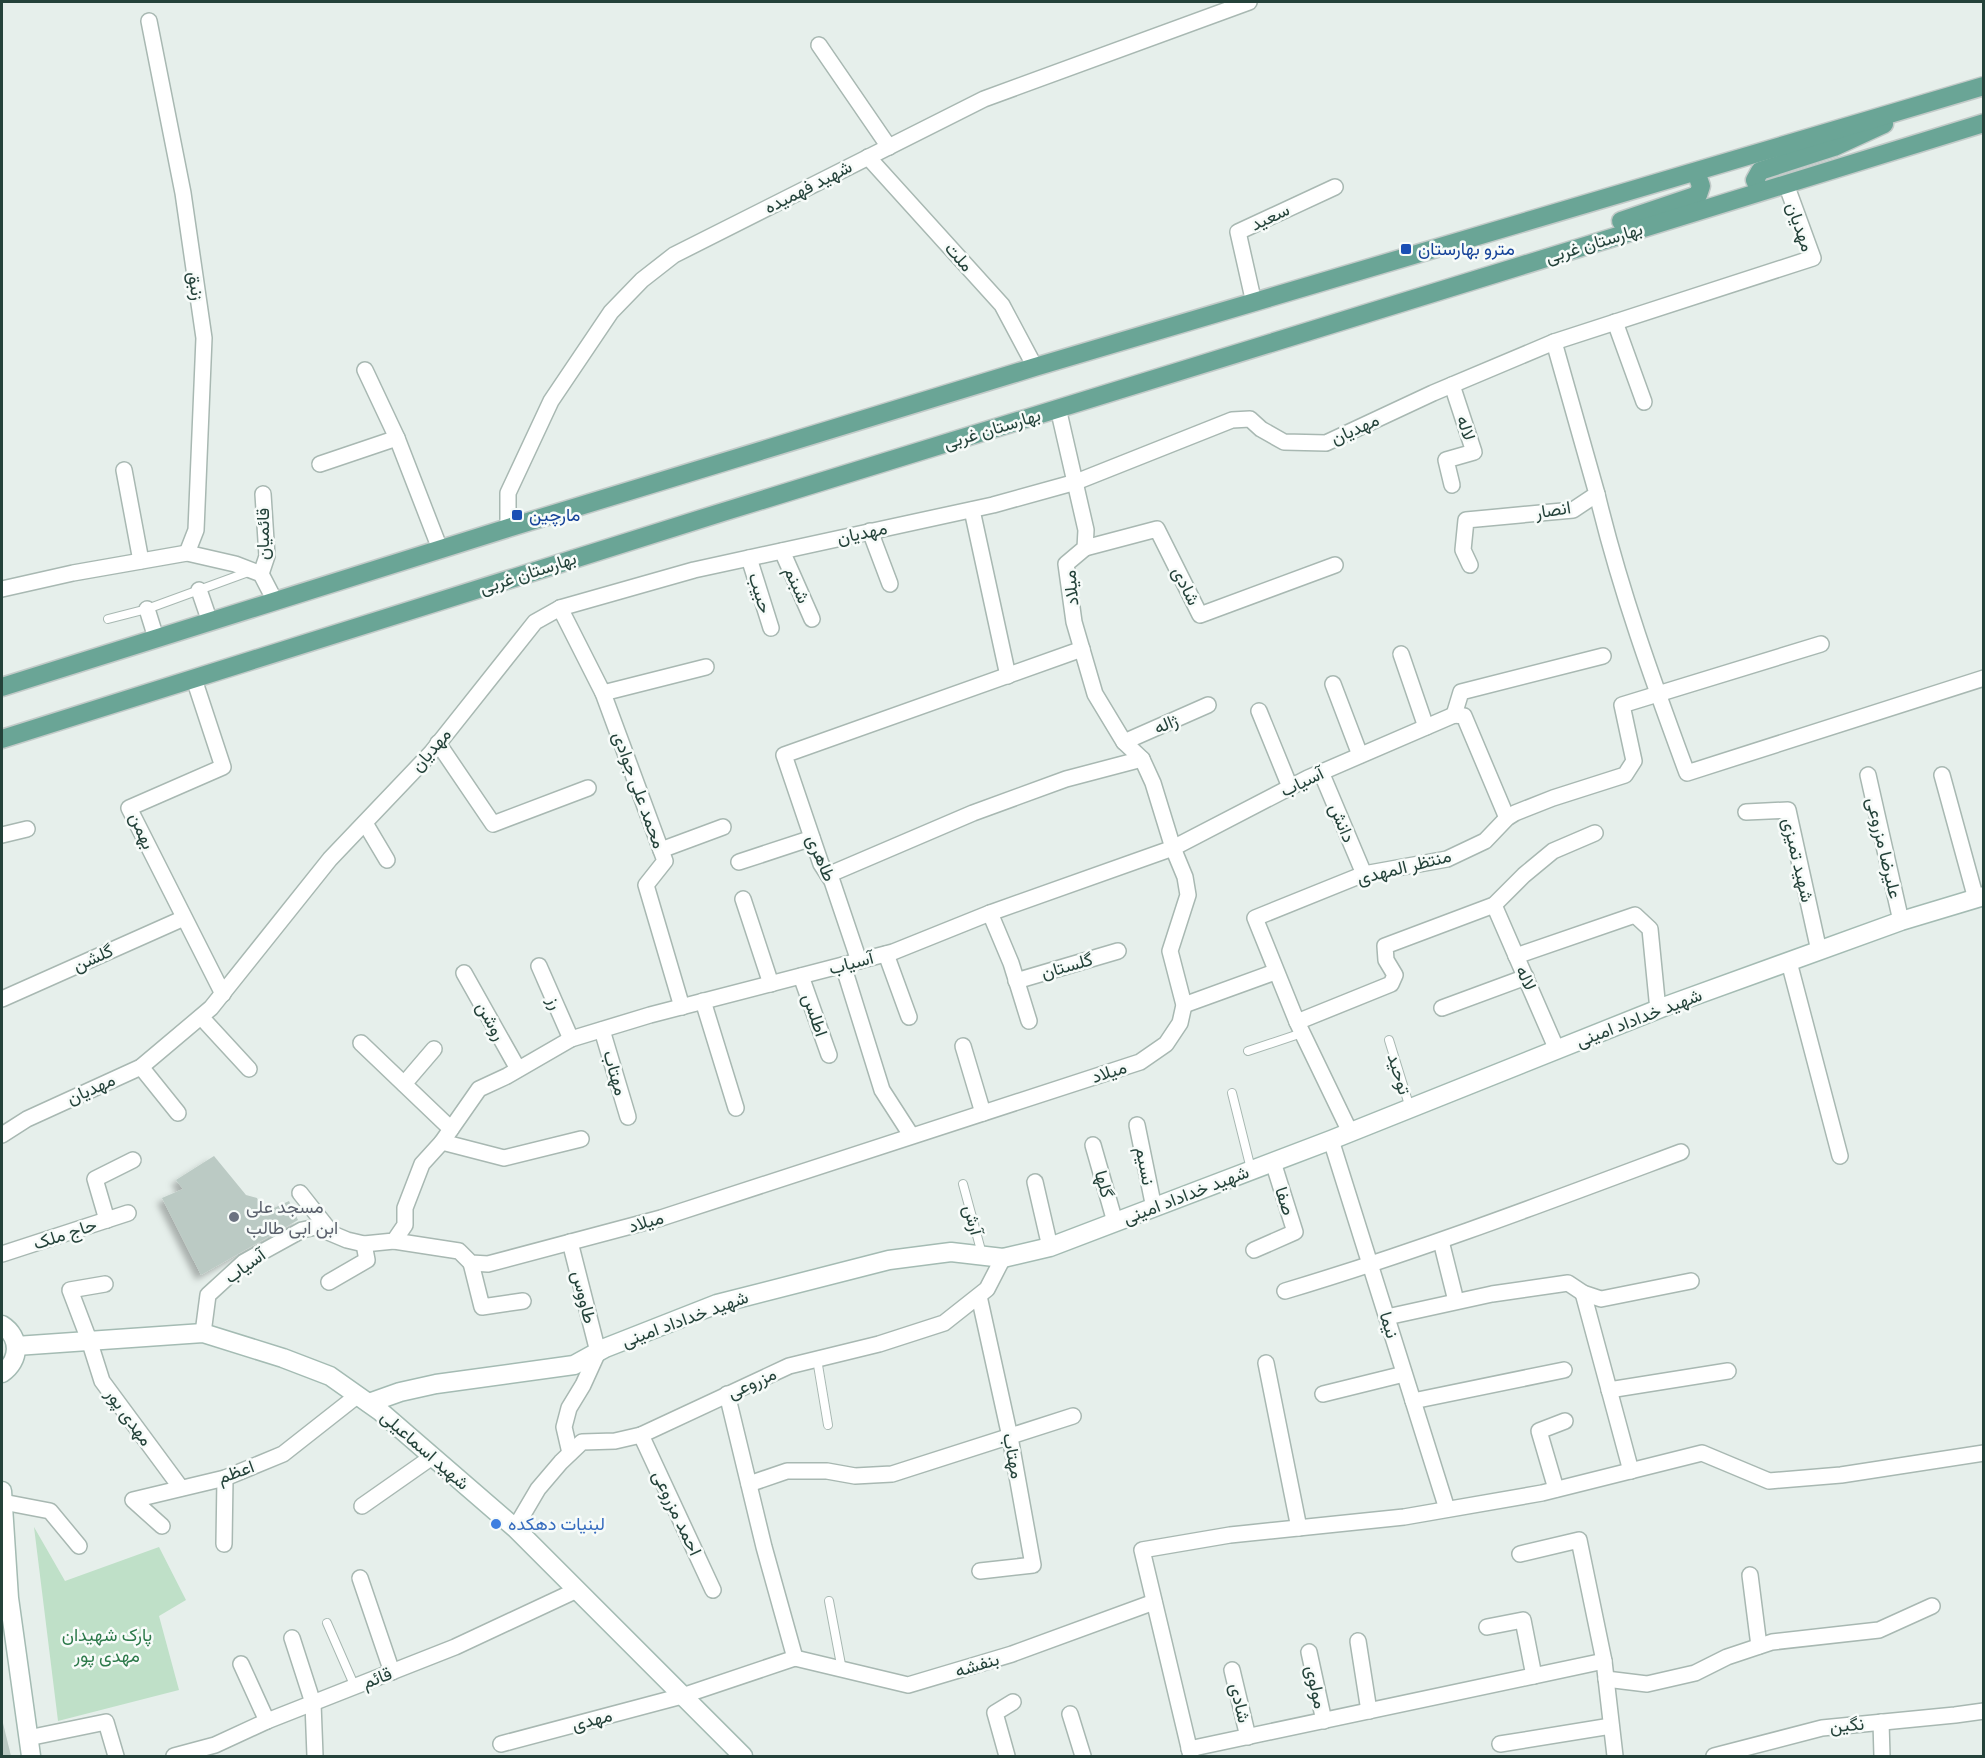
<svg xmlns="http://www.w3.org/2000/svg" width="1985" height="1758" font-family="Karla,Vazirmatn,sans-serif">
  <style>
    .green { fill: #bfe0c8 }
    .building { fill: #bbcac4; filter: url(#shadow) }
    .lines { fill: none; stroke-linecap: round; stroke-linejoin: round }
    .lane-casing { stroke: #a8b8b2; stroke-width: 10 }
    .street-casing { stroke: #a8b8b2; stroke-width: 18 }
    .secondary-casing { stroke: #a4bbb3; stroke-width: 21 }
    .primary-casing { stroke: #c2cac8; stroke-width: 21 }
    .lane { stroke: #fff; stroke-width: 8 }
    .street { stroke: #fff; stroke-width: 15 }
    .secondary { stroke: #fff; stroke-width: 18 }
    .primary { stroke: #6aa596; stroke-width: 18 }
    .transit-dot { fill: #1a4fb4; stroke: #f7fbf9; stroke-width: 2 }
    .worship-dot { fill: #6b7280; stroke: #f7fbf9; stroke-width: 2 }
    .shop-dot { fill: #3f7fe0; stroke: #f7fbf9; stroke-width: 2 }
    .labels { text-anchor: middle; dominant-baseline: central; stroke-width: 5; stroke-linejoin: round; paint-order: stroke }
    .street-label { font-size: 18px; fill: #24423a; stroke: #f7fbf9 }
    .transit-label { font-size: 18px; fill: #164399; stroke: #f7fbf9; text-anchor: start }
    .worship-label { font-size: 18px; fill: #5b616d; stroke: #f7fbf9; text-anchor: start }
    .shop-label { font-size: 18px; fill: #366cbe; stroke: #f7fbf9; text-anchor: start }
    .park-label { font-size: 18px; fill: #2d7a4b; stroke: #f7fbf9 }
  </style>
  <defs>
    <filter id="shadow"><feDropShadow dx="-5" dy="5" stdDeviation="3" flood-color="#0004"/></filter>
  </defs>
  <rect width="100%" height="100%" fill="#e6efeb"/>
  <path class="green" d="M34 1527 65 1581 159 1547 186 1600 159 1616 179 1690 58 1721Z"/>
  <g class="building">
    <path d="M214 1156 246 1195 257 1198 263 1213 289 1201 298 1220 201 1275 162 1198 183 1189 176 1180Z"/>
    <path d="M2 1719 11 1756H2Z"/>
  </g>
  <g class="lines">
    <defs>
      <g id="lane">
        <path d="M108 619 147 609 251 571"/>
        <path d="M1389 1040 1410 1108"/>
        <path d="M1248 1051 1302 1033"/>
        <path d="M1232 1093 1251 1169"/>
        <path d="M963 1184 982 1254"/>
        <path d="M817 1359 828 1425"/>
        <path d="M829 1601 842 1670"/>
        <path d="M327 1623 355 1687"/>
      </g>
      <g id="street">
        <path d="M149 21 183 193 204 338 196 530 187 553"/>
        <path d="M819 45 889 147"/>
        <path d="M868 157 1002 305 1035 367"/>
        <path d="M1254 303 1238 232 1335 187"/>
        <path d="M1615 322 1644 402"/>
        <path d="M365 370 397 438 440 549"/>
        <path d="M1452 385 1474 452 1446 460 1452 485"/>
        <path d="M320 464 397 438"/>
        <path d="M124 470 141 561"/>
        <path d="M1597 494C1620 590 1653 681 1687 773L1984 678"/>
        <path d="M972 510 1008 676"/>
        <path d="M508 528V493L551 401 611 312 642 280 674 255 984 99 1249 2"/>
        <path d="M870 531 890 584"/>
        <path d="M1085 548 1157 529 1200 615 1335 565"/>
        <path d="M782 551 812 619"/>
        <path d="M749 558 771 628"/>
        <path d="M1470 565 1463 550 1466 520 1573 510 1597 494 1554 342"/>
        <path d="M261 574 267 556 263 494"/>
        <path d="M2 589 73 573 187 553 235 564 261 574 275 601"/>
        <path d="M199 590 210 622"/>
        <path d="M560 608 603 693 665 861 646 885 682 1007"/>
        <path d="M147 609 156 638"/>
        <path d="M1401 654 1426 727"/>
        <path d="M194 679 223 767 129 808 223 994"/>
        <path d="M1333 684 1360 755"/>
        <path d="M603 693 706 667"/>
        <path d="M1259 711 1290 787"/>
        <path d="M1454 715 1461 692 1603 656"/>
        <path d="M1454 715 1464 716 1507 818"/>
        <path d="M1124 742 1208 705"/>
        <path d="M438 743 493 824 588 788"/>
        <path d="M1321 772 1364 874"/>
        <path d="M1868 775 1901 921"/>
        <path d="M1942 775 1976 899"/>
        <path d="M1746 812 1788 810 1819 951"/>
        <path d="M365 823 387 860"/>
        <path d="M2 835 27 829"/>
        <path d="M661 850 723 827"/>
        <path d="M739 862 812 838"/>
        <path d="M828 875 973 813 1066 779 1142 759"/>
        <path d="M743 899 771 984"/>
        <path d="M1494 905 1557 1050"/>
        <path d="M990 913 1011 963 1029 1021"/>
        <path d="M886 954 909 1017"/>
        <path d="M1516 956 1635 915 1650 929 1658 1010"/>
        <path d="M859 961 832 881 821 864 784 755 1082 649"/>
        <path d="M1789 962 1840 1156"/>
        <path d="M843 965 882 1090 911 1135"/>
        <path d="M539 966 571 1039"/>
        <path d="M464 973 518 1069"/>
        <path d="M801 976 829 1055"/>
        <path d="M1016 981 1118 951"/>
        <path d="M2 999 184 918"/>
        <path d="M703 1001 736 1108"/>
        <path d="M1184 1005 1275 972"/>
        <path d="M1442 1008 1526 977"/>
        <path d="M201 1017 249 1069"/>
        <path d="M1297 1022 1391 984 1395 975 1386 960 1385 946 1494 905 1524 875 1553 851 1595 833"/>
        <path d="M602 1030 628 1117"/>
        <path d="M361 1043 451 1129"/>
        <path d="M963 1046 983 1113"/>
        <path d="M141 1067 178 1113"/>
        <path d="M404 1084 434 1049"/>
        <path d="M1137 1125 1154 1208"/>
        <path d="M1350 1132 1297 1022 1255 918 1364 874 1447 859 1485 841 1507 818 1515 813 1553 798 1625 775 1634 761 1622 705 1821 644"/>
        <path d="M2 1135 27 1119 141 1067 211 1008 330 859 431 753 535 622 560 608 694 570 993 505 1076 482 1232 420 1250 419 1261 429 1284 442 1326 443 1433 393 1554 342 1813 258 1786 184"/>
        <path d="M1331 1140 1447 1509"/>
        <path d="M442 1142 504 1158 581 1139"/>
        <path d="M1093 1145 1115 1222"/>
        <path d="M1035 1182 1050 1247"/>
        <path d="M300 1193 330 1231"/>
        <path d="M107 1220 95 1179 133 1160"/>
        <path d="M394 1241 459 1251 471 1263 488 1264 661 1218 1140 1062 1166 1044 1180 1023 1184 1005 1170 951 1188 895 1185 877 1173 848 1153 783 1142 759 1124 742 1095 694 1074 622 1066 564 1085 548 1086 530 1058 408"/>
        <path d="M1441 1241 1456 1301"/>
        <path d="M570 1242 598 1352 583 1385 569 1408 564 1427 570 1453"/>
        <path d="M1254 1250 1295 1232 1273 1162"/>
        <path d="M2 1254 128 1213"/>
        <path d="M471 1263 482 1307 523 1301"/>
        <path d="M329 1282 367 1260 364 1244"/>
        <path d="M105 1284 70 1290 89 1340 102 1381 181 1488"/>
        <path d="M1285 1291C1419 1251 1550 1201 1681 1152"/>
        <path d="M1583 1293 1631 1471"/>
        <path d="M979 1296 1010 1437 1033 1565 980 1571"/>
        <path d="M1387 1317 1492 1294 1568 1283 1583 1293 1601 1299 1691 1281"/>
        <path d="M203 1333 208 1295 244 1262 302 1230 316 1227 347 1240 364 1244 394 1241 405 1225V1208L422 1164 442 1142 479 1089 507 1076 571 1039 650 1015 893 952 990 913 1173 848 1308 778 1454 715"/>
        <path d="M1266 1363 1299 1528"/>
        <path d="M1609 1390 1728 1371"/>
        <path d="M727 1394 764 1547 795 1658"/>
        <path d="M1323 1394 1404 1374"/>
        <path d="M1413 1401 1564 1370"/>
        <path d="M641 1435 713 1590"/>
        <path d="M749 1484 787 1471H827L855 1476 892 1474 1073 1416"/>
        <path d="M1556 1489 1539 1431 1565 1421"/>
        <path d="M3 1502 50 1511 79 1546"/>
        <path d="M362 1506 432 1457"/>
        <path d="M162 1526 133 1500 225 1478 283 1454 358 1395"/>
        <path d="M515 1528 538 1489 561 1462 582 1442 615 1441 641 1435 789 1366 879 1344 944 1323 987 1289 1003 1258"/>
        <path d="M224 1544 225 1478"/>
        <path d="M1520 1554 1579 1540 1604 1661 1615 1756"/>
        <path d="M1750 1575 1759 1646"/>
        <path d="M360 1578 392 1672"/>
        <path d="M1487 1627 1523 1620 1534 1676"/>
        <path d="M292 1638 313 1703 315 1756"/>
        <path d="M1358 1641 1369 1711"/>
        <path d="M1309 1652 1324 1721"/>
        <path d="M795 1658 908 1685 1012 1654 1154 1602"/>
        <path d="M241 1664 267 1721"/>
        <path d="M1232 1670 1248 1737"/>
        <path d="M1606 1679 1647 1684 1695 1673 1727 1657 1772 1642 1879 1630 1932 1606"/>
        <path d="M1070 1714 1083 1756"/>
        <path d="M1881 1722 1882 1756"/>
        <path d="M28 1738 106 1722 116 1756"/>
        <path d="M501 1744 682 1696 795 1658"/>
        <path d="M1500 1744 1611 1726"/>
        <path d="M1189 1749 1604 1661"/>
        <path d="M174 1756 215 1745 267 1721 455 1647 577 1590"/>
        <path d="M1007 1756 995 1713 1013 1702"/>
        <path d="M1191 1756 1142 1550 1230 1535 1404 1517 1542 1493 1702 1453 1769 1481 1841 1475 1984 1453"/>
        <path d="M1714 1756 1822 1728 1955 1715 1984 1711"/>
      </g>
      <g id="secondary">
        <path d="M2 1325C21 1337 20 1361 2 1373"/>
        <path d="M16 1346 203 1333 283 1358 330 1376 381 1412 515 1528 743 1756"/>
        <path d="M369 1403 400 1392 436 1384 574 1365 605 1348 717 1304 889 1260 951 1252 1003 1258 1050 1247 1331 1140 1666 1006 1901 921 1984 896"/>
        <path d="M2 1491 9 1598 31 1756"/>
      </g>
      <g id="primary">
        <path d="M1760 191 1755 180 1760 171 1834 147 1884 124"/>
        <path d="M1621 221 1698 195 1701 186 1696 172"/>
        <path d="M2 687 508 528 1035 367 1984 86"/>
        <path d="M2 739 723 512 1984 123"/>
      </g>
    </defs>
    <use href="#lane" class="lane-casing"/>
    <use href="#street" class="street-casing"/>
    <use href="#secondary" class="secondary-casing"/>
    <use href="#primary" class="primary-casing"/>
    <use href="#lane" class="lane"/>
    <use href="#street" class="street"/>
    <use href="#secondary" class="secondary"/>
    <use href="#primary" class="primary"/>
  </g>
  <g class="transit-dot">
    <rect x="1400" y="243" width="12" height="12" rx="3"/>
    <rect x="511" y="509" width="12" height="12" rx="3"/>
  </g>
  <circle class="worship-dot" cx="234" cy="1217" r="6"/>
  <circle class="shop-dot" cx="496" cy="1524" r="6"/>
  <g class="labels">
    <g class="street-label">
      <text transform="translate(808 187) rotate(-27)">شهید فهمیده</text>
      <text transform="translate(1270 217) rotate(-25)">سعید</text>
      <text transform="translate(1800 227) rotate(71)">مهدیان</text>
      <text transform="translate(1594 243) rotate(-17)">بهارستان غربی</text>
      <text transform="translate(959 257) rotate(48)">ملت</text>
      <text transform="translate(196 286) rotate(82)">زنبق</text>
      <text transform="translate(1466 428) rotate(72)">لاله</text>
      <text transform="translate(992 429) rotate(-17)">بهارستان غربی</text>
      <text transform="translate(1355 429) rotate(-24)">مهدیان</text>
      <text transform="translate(1553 510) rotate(-9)">انصار</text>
      <text transform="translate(862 533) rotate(-12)">مهدیان</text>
      <text transform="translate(263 534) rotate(-90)">قائمیان</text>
      <text transform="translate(528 573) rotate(-18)">بهارستان غربی</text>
      <text transform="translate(797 585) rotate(66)">شبنم</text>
      <text transform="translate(1186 586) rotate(64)">شادی</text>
      <text transform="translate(1071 588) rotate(-95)">میلاد</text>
      <text transform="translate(760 593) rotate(73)">حبیب</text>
      <text transform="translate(1166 724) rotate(-23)">ژاله</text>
      <text transform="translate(431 750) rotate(-49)">مهدیان</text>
      <text transform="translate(1302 782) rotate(-26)">آسیاب</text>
      <text transform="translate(639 790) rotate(70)">محمد علی جوادی</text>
      <text transform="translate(1342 823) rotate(67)">دانش</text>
      <text transform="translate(142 831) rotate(67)">بهمن</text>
      <text transform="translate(1884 848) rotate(77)">علیرضا مزروعی</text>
      <text transform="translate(821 858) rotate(67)">طاهری</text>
      <text transform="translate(1798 860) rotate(77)">شهید تمیزی</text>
      <text transform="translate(1404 867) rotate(-14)">منتظر المهدی</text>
      <text transform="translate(93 958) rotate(-24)">گلشن</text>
      <text transform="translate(851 963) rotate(-15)">آسیاب</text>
      <text transform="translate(1067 966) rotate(-16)">گلستان</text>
      <text transform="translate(1526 978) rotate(66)">لاله</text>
      <text transform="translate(555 1003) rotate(67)">رز</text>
      <text transform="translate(815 1015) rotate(71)">اطلس</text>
      <text transform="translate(1639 1018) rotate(-21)">شهید خداداد امینی</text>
      <text transform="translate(491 1021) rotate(61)">روشن</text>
      <text transform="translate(1109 1072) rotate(-18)">میلاد</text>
      <text transform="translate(615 1073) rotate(74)">مهتاب</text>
      <text transform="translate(1399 1074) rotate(73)">توحید</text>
      <text transform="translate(91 1089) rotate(-24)">مهدیان</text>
      <text transform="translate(1145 1166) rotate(79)">نسیم</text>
      <text transform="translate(1104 1184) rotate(74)">گلها</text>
      <text transform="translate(1186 1195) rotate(-21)">شهید خداداد امینی</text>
      <text transform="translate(1285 1201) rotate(72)">صفا</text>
      <text transform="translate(973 1220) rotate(75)">آرش</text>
      <text transform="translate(646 1222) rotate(-16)">میلاد</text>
      <text transform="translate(65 1234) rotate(-18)">حاج ملک</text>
      <text transform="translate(245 1266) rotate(-36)">آسیاب</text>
      <text transform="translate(584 1297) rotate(76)">طاووس</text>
      <text transform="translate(685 1319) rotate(-20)">شهید خداداد امینی</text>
      <text transform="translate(1389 1325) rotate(73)">نیما</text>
      <text transform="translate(752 1383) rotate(-24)">مزروعی</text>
      <text transform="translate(129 1417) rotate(54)">مهدی پور</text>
      <text transform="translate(425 1450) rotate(41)">شهید اسماعیلی</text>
      <text transform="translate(1013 1456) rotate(79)">مهتاب</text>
      <text transform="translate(236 1472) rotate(-20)">اعظم</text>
      <text transform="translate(677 1513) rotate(65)">احمد مزروعی</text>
      <text transform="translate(977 1665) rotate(-17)">بنفشه</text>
      <text transform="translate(377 1678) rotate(-21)">قائم</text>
      <text transform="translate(1316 1687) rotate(78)">مولوی</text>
      <text transform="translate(1240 1703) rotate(77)">شادی</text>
      <text transform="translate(592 1720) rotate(-15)">مهدی</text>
      <text transform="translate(1847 1725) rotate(-5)">نگین</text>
    </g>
    <g class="transit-label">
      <text x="1418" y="249">مترو بهارستان</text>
      <text x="529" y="515">مارچین</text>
    </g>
    <g class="worship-label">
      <text x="246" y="1207">مسجد علی<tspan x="246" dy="21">ابن ابی طالب</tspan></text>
    </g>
    <g class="shop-label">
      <text x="508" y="1524">لبنیات دهکده</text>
    </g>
    <g class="park-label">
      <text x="107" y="1635">پارک شهیدان<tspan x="107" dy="21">مهدی پور</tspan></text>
    </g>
  </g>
  <rect width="1985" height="1758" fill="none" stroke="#24423a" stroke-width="6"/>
</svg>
